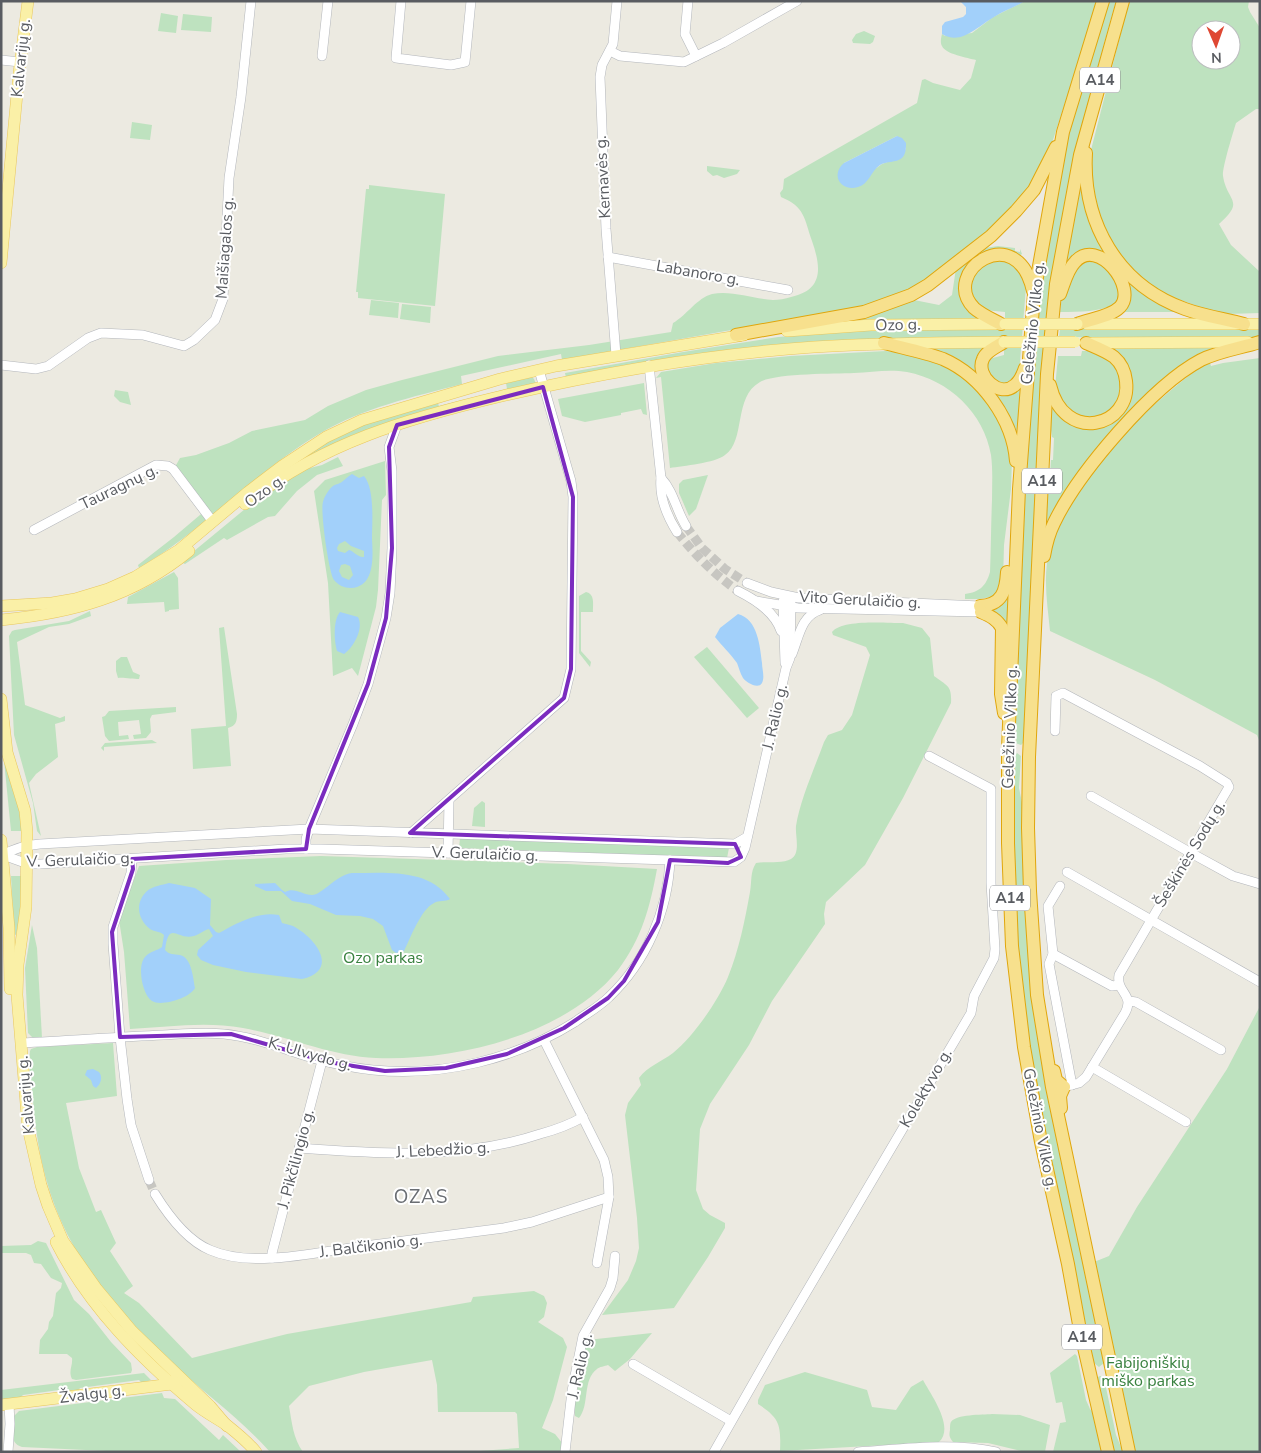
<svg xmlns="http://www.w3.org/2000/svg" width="1261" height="1453" font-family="'Nunito Sans',sans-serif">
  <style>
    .green { fill: #bee2bf; fill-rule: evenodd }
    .water { fill: #a2d0fa; fill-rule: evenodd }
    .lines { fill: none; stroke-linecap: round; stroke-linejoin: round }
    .minor-tunnel { stroke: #c7c6c1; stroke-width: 9; stroke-dasharray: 9 4.5; stroke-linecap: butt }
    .minor-casing { stroke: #b3b6bb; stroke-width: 10 }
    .major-casing { stroke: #e9c75c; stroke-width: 12 }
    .highway-casing { stroke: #e0a60c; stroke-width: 14 }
    .minor { stroke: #fff; stroke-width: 9 }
    .major { stroke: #faf0a7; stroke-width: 11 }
    .highway { stroke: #f7e08d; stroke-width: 12 }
    .major-bridge-casing { stroke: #e9c75c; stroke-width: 12; stroke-linecap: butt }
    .major-bridge { stroke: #faf0a7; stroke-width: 11 }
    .marked { fill: none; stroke: #7b2cbf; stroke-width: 4; stroke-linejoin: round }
    .labels { text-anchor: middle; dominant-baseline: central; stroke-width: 4; stroke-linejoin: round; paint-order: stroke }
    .shield { fill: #fff; stroke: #8b8d90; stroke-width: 1 }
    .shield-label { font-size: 15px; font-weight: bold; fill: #595c61 }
    .street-label { font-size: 16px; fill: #595c61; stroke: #fff }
    .park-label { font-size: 16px; fill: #39813f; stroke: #fff }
    .quarter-label { font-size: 19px; letter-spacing: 1px; fill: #6a6e73; stroke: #fff }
  </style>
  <rect width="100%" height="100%" fill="#eceae1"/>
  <g class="green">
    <path d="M1025 1H1098L1053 140 1032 184 1000 222 925 284 884 303 562 360 561 354 461 376 462 384C413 397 362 408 319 434 254 473 204 530 139 568L138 565 174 537 207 509 175 467 180 458 196 455 229 443 252 431 305 420 328 406 366 390 402 380 498 356 589 345 671 332 673 323C687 315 697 298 712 294 732 290 753 299 773 300 779 300 785 299 791 297 824 290 821 267 812 241 804 218 805 207 781 197L780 193 783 189 784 179 917 103 922 80 925 79 933 83 960 90 971 78 976 60C968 58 945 54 942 46 940 43 941 38 942 34L945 36 972 33 993 17ZM897 136 906 148 903 156 882 164 875 169 844 163Z"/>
    <path d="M1106 1H1116C1096 71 1078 142 1064 214L1024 742 1021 745 1015 743 1014 739 1029 415 1036 312 1063 153Z"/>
    <path d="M1129 1H1249L1248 7 1250 12 1260 28V109H1256L1236 123C1233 133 1222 168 1223 176 1227 202 1246 200 1219 224L1231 245 1260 272V313L1228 314 1208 310 1175 298 1160 294 1122 261 1096 209 1090 157 1092 146ZM1201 30H1231V60H1201Z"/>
    <path d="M161 13 178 16 176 33 158 31Z"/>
    <path d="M183 14 212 17 211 32 181 30Z"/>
    <path d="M864 31 875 36 873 42 870 44 853 43 852 40 856 34Z"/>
    <path d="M132 122 152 125 150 140 130 138Z"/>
    <path d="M707 166 740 170 737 174 724 178 717 175 713 176 707 171Z"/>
    <path d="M1081 171 1109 258 1097 251 1062 282Z"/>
    <path d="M369 185 445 194 435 306 358 298V292H356L366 189H369Z"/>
    <path d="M998 246 1015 248V251L1020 252V249L1022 254 1019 256 1006 251 962 279 980 319 819 323 909 299 939 305 952 295 956 268 984 248Z"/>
    <path d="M996 258 1017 264 1026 287 1019 374 1017 378 1000 386 986 371 989 359 1004 355V338L871 340 566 378 565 373 683 352 778 337 860 330 1005 328V312L984 310 978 306 970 288 974 271Z"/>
    <path d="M1096 258 1120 285 1119 303C1099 312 1081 312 1060 312L1062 296 1077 264Z"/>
    <path d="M1123 274 1177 312H1119Z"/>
    <path d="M371 300 399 303 398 318 369 315Z"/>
    <path d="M402 304 431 307 430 323 400 319Z"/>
    <path d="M1131 328 1260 329V338L1059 337 1060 329Z"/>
    <path d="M912 347H989L985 350 991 388 1020 384 1017 444 990 389Z"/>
    <path d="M1101 347H1227L1126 418 1044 537 1045 495 1050 476 1051 460H1053L1054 438 1052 437 1049 417 1051 405C1064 425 1073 423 1094 427L1131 389Z"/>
    <path d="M886 351 923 355 964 375 1002 420 1012 460 1011 489 1004 545 1003 582 996 593 991 597 979 599H965V594C980 592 986 586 990 572 991 548 991 524 992 500 992 485 993 470 991 455 984 413 949 380 907 372 890 369 872 372 854 373 833 374 776 373 760 382 733 397 746 441 725 455 715 463 683 466 670 468L661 377 656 378 661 372 716 363 790 356Z"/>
    <path d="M1082 351H1094L1115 362 1123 387 1112 410 1093 419 1070 414 1055 388 1058 356H1081Z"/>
    <path d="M1260 358V743L1257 735 1155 680 1050 631C1048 609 1044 586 1047 563 1049 548 1055 535 1062 521 1095 454 1151 404 1209 360L1211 366 1223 363Z"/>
    <path d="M532 377 534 379 536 384 395 421 355 434 318 451 269 480 343 432 437 401 439 406 507 389 506 383Z"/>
    <path d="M644 383 647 415 643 414 641 409 621 413V415L585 422 562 416 558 399Z"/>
    <path d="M115 390 128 392 131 405 120 402 114 396Z"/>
    <path d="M338 457 343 466 317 475 297 491 275 516 268 517 227 540 224 538 185 564 183 563 182 561 245 509 302 470 322 465Z"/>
    <path d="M385 461 386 495 382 500 378 590 376 607 358 676 352 668 333 676 328 583 314 491 325 480Z"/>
    <path d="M708 475 696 509 689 516 679 493V484L683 480Z"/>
    <path d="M174 572 178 578 179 609 169 610V611L165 612 164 602 127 604 128 597Z"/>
    <path d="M1009 588 1007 630 990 610Z"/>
    <path d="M586 592C595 594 593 604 593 612H581V651L591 662 590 667 579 653V596Z"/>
    <path d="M90 611 91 616 69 624 49 627 17 642 25 705 60 718 65 716V721L55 724 58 757 36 774 29 783 41 836 37 831 33 803 14 735 9 636 12 631 15 630 69 621Z"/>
    <path d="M903 623 922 628 930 638 934 676C947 686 952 685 951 703L903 798 865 865 826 902 824 914 825 924 772 1001 749 1045 710 1104 700 1129 696 1190 703 1209 710 1215 725 1223V1228L708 1257 674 1308 602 1315 628 1280 636 1261 639 1248 637 1218 625 1115 628 1103 641 1085 639 1078C648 1066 661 1062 673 1053 693 1037 718 1001 728 977 739 950 745 920 750 892 752 881 750 872 756 863 766 861 782 864 791 859 801 853 795 836 796 826 800 800 815 767 824 742L828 735 842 730 852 715 870 655 866 647 833 635 832 632C842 619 886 623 903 623Z"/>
    <path d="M224 627 237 714C237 721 236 726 228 728L231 766 193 769 191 729 226 726 219 628Z"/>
    <path d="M707 647 759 708 747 718 694 657Z"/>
    <path d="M121 657H127L133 672 140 675 139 679C133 679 122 677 118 678L116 671V661Z"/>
    <path d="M176 707V712L152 715 150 719 151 732 146 738 134 739 133 735 141 734 139 720 118 722 119 736 128 735 129 739 109 741 105 736 102 717 105 716 109 711Z"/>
    <path d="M152 740 157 743 104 747V751L101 748 105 743Z"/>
    <path d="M3 750 21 810 23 831H11Z"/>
    <path d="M1017 753 1021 756 1019 788 1023 808 1025 907 1104 1363 1099 1367 1094 1363 1035 1089 1014 920 1013 758Z"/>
    <path d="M482 801 485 803V827L472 826 474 808Z"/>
    <path d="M460 838 729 848 727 858 459 848Z"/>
    <path d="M321 856 568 864 657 869C650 907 642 938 618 970 566 1035 456 1061 376 1058 330 1056 288 1036 243 1028 205 1021 168 1027 130 1029L124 952 119 920 139 866 226 860Z"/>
    <path d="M11 876H24L23 904 16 935 14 934Z"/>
    <path d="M32 925 37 948 42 1038H33L28 1033 25 968Z"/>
    <path d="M1260 1006V1452H1135L1094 1262 1109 1256 1137 1207 1227 1069Z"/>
    <path d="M113 1043 117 1096 66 1103 79 1168 96 1212 101 1210 116 1243 110 1251 133 1286 124 1293 139 1303 192 1358 287 1334 471 1302 473 1297 534 1291 544 1296 547 1303 544 1317 538 1322 563 1338 567 1347 553 1400 542 1428 555 1434 563 1444 562 1452H466L519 1448 517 1414 515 1412H438L437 1385 432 1360 364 1372 309 1386 289 1406C292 1423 293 1438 303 1452H270C241 1419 204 1393 172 1363 130 1323 84 1274 61 1221 44 1183 36 1141 33 1100 31 1084 28 1067 30 1051L31 1049 37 1047Z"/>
    <path d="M38 1241 46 1243 74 1300 89 1314 111 1342 131 1363 132 1370 131 1373 76 1380 72 1379C68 1371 73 1366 72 1358L67 1354H39L40 1340 48 1329 49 1322 53 1316 56 1293 61 1288 62 1283 51 1278 41 1264 34 1263 31 1255 26 1253H1V1246L31 1245Z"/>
    <path d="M652 1333 630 1359 615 1371 608 1365C605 1366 599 1367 597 1369 582 1380 590 1405 579 1418L575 1416 574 1405 587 1340Z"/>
    <path d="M1075 1354 1077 1356 1086 1400 1090 1409 1094 1414 1104 1452H1053L1060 1423 1066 1422 1062 1402 1056 1403 1050 1373Z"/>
    <path d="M805 1372 867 1390 872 1407 896 1410 911 1387 923 1380C931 1395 955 1427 939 1442L780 1451C781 1425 780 1418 758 1404V1400L765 1385Z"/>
    <path d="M144 1373 151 1380 142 1383 139 1380 80 1388 78 1391 61 1393 59 1390 23 1395 21 1397 1 1400V1390Z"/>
    <path d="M1100 1376H1103L1104 1378 1116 1435 1123 1452H1113L1098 1381V1377Z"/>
    <path d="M162 1393 164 1398 175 1399 219 1440 223 1435 241 1452H128L22 1447C8 1443 13 1427 14 1416L19 1411Z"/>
    <path d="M992 1414 1020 1415 1050 1425 1045 1452H1025L988 1443 953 1442C949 1437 949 1435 950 1430 950 1428 950 1423 951 1422 956 1414 982 1415 992 1414Z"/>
  </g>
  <g class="water">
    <path d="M960 1H1025C1015 7 1004 11 994 17 978 26 961 46 942 34V26L945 22 963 17 966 14V7Z"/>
    <path d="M897 136 902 138 906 143C906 148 906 154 902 158 896 163 886 161 880 165 871 171 869 184 858 187 841 192 830 175 844 163Z"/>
    <path d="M352 474 359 478 364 476C375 489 372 523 372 539 373 557 375 587 351 588 344 588 338 585 334 580 329 574 320 511 323 502 324 497 329 489 333 486 336 484 340 484 343 481 346 479 348 476 352 474ZM345 541 351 546 364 551V557C358 558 354 551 349 550L345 553 338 551 337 548 339 544ZM345 564 350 566 353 575 349 580 342 577 339 571 341 565Z"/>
    <path d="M340 612 358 617C364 628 354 647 344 654L337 651C334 641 333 620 340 612Z"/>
    <path d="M738 614C758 619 760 647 762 663 762 669 765 677 762 683 758 690 746 682 743 678 740 673 739 668 737 663 730 653 722 646 715 637L720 628Z"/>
    <path d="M352 873C386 873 428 868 450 899 445 902 439 900 434 903 421 909 410 939 404 951L396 953 392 950 383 926 373 919 360 916 336 915 310 904 292 901 281 891H266L255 886V884L275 883 282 890 285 892C295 887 302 895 312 895 322 895 336 875 352 873Z"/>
    <path d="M169 883 195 888 211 899 210 925 216 932 219 933C237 923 258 911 279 915L282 923C286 924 290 925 293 926 316 938 340 970 302 979L246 972 213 965 201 960 197 955 198 950 213 936 209 929C204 930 200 934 194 936 177 941 169 919 165 950 169 955 174 954 180 955 192 958 193 978 195 988 190 998 161 1007 152 1001 142 994 137 966 145 957 150 951 157 951 162 947L164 935C160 931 155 932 150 929 137 919 135 902 147 891 153 886 162 885 169 883Z"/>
    <path d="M93 1069 99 1072C103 1077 101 1084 96 1088L93 1086 91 1080 85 1075 87 1070Z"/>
  </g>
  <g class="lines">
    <g class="minor-tunnel">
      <path d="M686 526 702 548 725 569 747 583"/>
      <path d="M677 532C696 556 714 574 738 591"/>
      <path d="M149 1180 155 1194"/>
    </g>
    <defs>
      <g id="minor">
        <path d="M401 1 396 58 451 65 465 62 471 1"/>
        <path d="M688 1 685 34 696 56"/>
        <path d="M610 51 620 56 684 62 723 43 797 1"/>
        <path d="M322 56 328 1"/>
        <path d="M1 60 20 62"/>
        <path d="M608 257 788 290"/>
        <path d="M616 355 606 229 600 77 602 65 613 44 617 1"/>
        <path d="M1 365 36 369 48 366 88 338 101 333 143 335 184 346 194 340 215 320 223 299 229 178 241 97 251 1"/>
        <path d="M649 365 661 478C659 497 667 516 677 532"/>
        <path d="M661 478C674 492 676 510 686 526"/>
        <path d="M34 530 156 465 168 466 173 469 213 522"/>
        <path d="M747 583 771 592 799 598 980 606"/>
        <path d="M738 591C756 600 775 612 781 631"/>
        <path d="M756 601 798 608 981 612"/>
        <path d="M783 601 785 663"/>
        <path d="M792 654C799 637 801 616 820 610"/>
        <path d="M1055 731 1056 696 1063 693 1200 766 1227 783 1229 787 1119 975C1116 993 1135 994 1125 1013L1086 1077 1079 1083 1064 1087"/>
        <path d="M1091 796 1191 853 1233 876 1260 884"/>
        <path d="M411 833 564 698 571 669 573 497 571 481 539 370"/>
        <path d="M306 849V839L309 829 353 724 368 684 386 618 390 593 392 548V471L389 447 397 425"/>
        <path d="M448 853 449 800"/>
        <path d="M3 855 28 864H41L286 849H321L734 862 741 857 745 848 786 668 790 658 791 597"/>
        <path d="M3 855C15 848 26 845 40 844L309 829 735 844 747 837"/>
        <path d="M132 859 131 873 113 927V944L120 1037 127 1099 131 1125 149 1180"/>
        <path d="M1067 872 1260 982"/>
        <path d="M1060 886 1048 906 1053 954 1049 964 1072 1085"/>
        <path d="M1053 954 1112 986 1119 985"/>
        <path d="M1129 1001 1136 1002 1221 1050"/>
        <path d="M544 1040 604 1160 608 1177 609 1197 597 1263"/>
        <path d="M21 1043C68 1041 115 1037 163 1035 183 1034 204 1032 224 1034 256 1037 285 1050 316 1059 334 1064 354 1068 373 1070 442 1077 516 1059 575 1022 586 1014 599 1007 609 997 646 962 668 911 670 860"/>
        <path d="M1092 1067 1186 1122"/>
        <path d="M299 1148C380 1154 462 1160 540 1134 555 1130 569 1125 583 1117"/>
        <path d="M155 1194C168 1215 186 1240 210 1250 251 1268 313 1253 357 1247 406 1241 455 1234 504 1228L532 1222 609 1197"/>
        <path d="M272 1258V1253L322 1061"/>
        <path d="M633 1364 731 1421"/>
        <path d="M8 1452 10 1424 9 1404"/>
        <path d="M565 1452 572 1391 583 1336 610 1288 613 1278 615 1256"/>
        <path d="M714 1452 775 1345 971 1013 974 996 994 958 995 949 991 883V789L929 756"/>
        <path d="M858 1452C903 1449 951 1442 996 1452"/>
      </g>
      <g id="major">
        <path d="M1 263 19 73 28 1"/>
        <path d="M1087 324H1260"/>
        <path d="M787 331 871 325 1001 324"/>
        <path d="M1087 343 1248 342"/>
        <path d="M245 504C321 443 409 418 502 396 605 372 709 354 814 347 877 343 941 343 1004 342"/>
        <path d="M1 606 52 603 75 599 108 589 135 577 179 550 248 492 282 466 326 437 362 420 500 379 556 366 744 335"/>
        <path d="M1 620C72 613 133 597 189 551"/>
        <path d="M1 699 7 752 25 811 27 832 26 907 18 965 17 995 28 1128 41 1185 48 1206 63 1241 96 1288 132 1331 210 1406 227 1426"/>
        <path d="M1 840 9 928 10 989"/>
        <path d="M56 1242C89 1307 141 1359 196 1405 206 1413 218 1419 228 1426 238 1434 248 1442 256 1452"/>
        <path d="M1 1405 172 1384 174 1381"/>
      </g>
      <g id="highway">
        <path d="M1103 1 1063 132 1034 294 1019 489 1008 748V843L1012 946 1024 1047 1041 1142 1068 1264 1080 1330 1108 1452"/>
        <path d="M1123 1 1080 155 1056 284 1047 374 1029 757 1028 828 1030 891 1037 995 1052 1087 1129 1452"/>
        <path d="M1086 153C1082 223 1118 285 1185 309 1204 316 1225 319 1244 324"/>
        <path d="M1060 294C1064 284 1067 270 1075 262 1098 236 1138 288 1120 307 1110 317 1090 319 1077 324"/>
        <path d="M1001 324C992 319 982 315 974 308 939 272 1017 218 1033 291"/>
        <path d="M736 335 864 312 911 295 928 285 991 236 1016 211 1034 190 1056 147"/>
        <path d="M1004 342C997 347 986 351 983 359 975 376 1000 399 1015 385 1020 381 1023 374 1025 368"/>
        <path d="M884 343C903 348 924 352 943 359 982 376 1013 420 1016 461"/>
        <path d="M1050 385C1064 445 1132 427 1126 381 1125 372 1121 363 1114 357 1106 351 1095 347 1086 343"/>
        <path d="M1044 556C1046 544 1049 533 1054 523 1078 473 1152 386 1201 360 1219 351 1241 348 1260 342"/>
        <path d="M980 606C1002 605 1006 591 1007 572"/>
        <path d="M981 612C990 616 997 619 1002 628L1001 694 1004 713"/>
        <path d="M1054 1071 1056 1080 1064 1087 1060 1096 1061 1108"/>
      </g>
    </defs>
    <use href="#minor" class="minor-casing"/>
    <use href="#major" class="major-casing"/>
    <use href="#highway" class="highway-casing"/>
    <use href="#minor" class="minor"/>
    <use href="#major" class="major"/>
    <use href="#highway" class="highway"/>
    <defs>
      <g id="major-bridge">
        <path d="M1005 324H1077"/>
        <path d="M1004 342H1075"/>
      </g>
    </defs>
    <use href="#major-bridge" class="major-bridge-casing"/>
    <use href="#major-bridge" class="major-bridge"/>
  </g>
  <path class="marked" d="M543 387 573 497 571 669 564 698 410 833 735 844 741 857 728 863 670 860 658 922 624 981 608 998 564 1028 507 1054 446 1068 385 1071 328 1062 231 1034 120 1037 112 932 133 869 132 859 306 849 309 829 368 684 386 618 392 548 389 447 397 425Z"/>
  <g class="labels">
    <g class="shield">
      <rect x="1080" y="67.5" width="40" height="25" rx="4"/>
      <rect x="1022" y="468.5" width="40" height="25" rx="4"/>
      <rect x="990" y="885.5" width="40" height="25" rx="4"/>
      <rect x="1062" y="1324.5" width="40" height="25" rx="4"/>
    </g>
    <g class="shield-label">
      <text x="1100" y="80">A14</text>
      <text x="1042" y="481">A14</text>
      <text x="1010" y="898">A14</text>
      <text x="1082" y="1337">A14</text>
    </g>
    <g class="street-label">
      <text transform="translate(21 58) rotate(-84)">Kalvarijų g.</text>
      <text transform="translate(603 177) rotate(-93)">Kernavės g.</text>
      <text transform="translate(225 248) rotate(-86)">Maišiagalos g.</text>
      <text transform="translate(698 273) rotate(10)">Labanoro g.</text>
      <text transform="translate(1033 323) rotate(-84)">Geležinio Vilko g.</text>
      <text transform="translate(898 325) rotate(-1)">Ozo g.</text>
      <text transform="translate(119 487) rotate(-26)">Tauragnų g.</text>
      <text transform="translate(265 491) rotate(-35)">Ozo g.</text>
      <text transform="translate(860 600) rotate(3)">Vito Gerulaičio g.</text>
      <text transform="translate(775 717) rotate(-77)">J. Ralio g.</text>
      <text transform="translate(1010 727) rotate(-88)">Geležinio Vilko g.</text>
      <text transform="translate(485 854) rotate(2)">V. Gerulaičio g.</text>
      <text transform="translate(1190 854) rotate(-59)">Šeškinės Sodų g.</text>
      <text transform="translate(80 860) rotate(-2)">V. Gerulaičio g.</text>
      <text transform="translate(310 1054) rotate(16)">K. Ulvydo g.</text>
      <text transform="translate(926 1088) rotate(-60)">Kolektyvo g.</text>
      <text transform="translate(26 1095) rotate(-95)">Kalvarijų g.</text>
      <text transform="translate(1040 1129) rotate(79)">Geležinio Vilko g.</text>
      <text transform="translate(443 1150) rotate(-3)">J. Lebedžio g.</text>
      <text transform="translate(296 1159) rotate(-75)">J. Pikčilingio g.</text>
      <text transform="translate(371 1246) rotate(-7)">J. Balčikonio g.</text>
      <text transform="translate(580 1366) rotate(-77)">J. Ralio g.</text>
      <text transform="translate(92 1394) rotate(-7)">Žvalgų g.</text>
    </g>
    <g class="park-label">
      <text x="383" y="958">Ozo parkas</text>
      <text x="1148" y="1363">Fabijoniškių<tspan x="1148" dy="18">miško parkas</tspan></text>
    </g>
    <g class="quarter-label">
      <text x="421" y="1197">OZAS</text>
    </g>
  </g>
  <rect width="1261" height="1453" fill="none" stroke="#595c61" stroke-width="5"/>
  <g transform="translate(1216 45) rotate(178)"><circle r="24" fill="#ffffff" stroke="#bdbec0"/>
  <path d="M0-4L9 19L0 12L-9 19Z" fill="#df4833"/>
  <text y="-8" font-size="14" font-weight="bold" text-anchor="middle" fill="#595c61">N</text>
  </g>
</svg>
